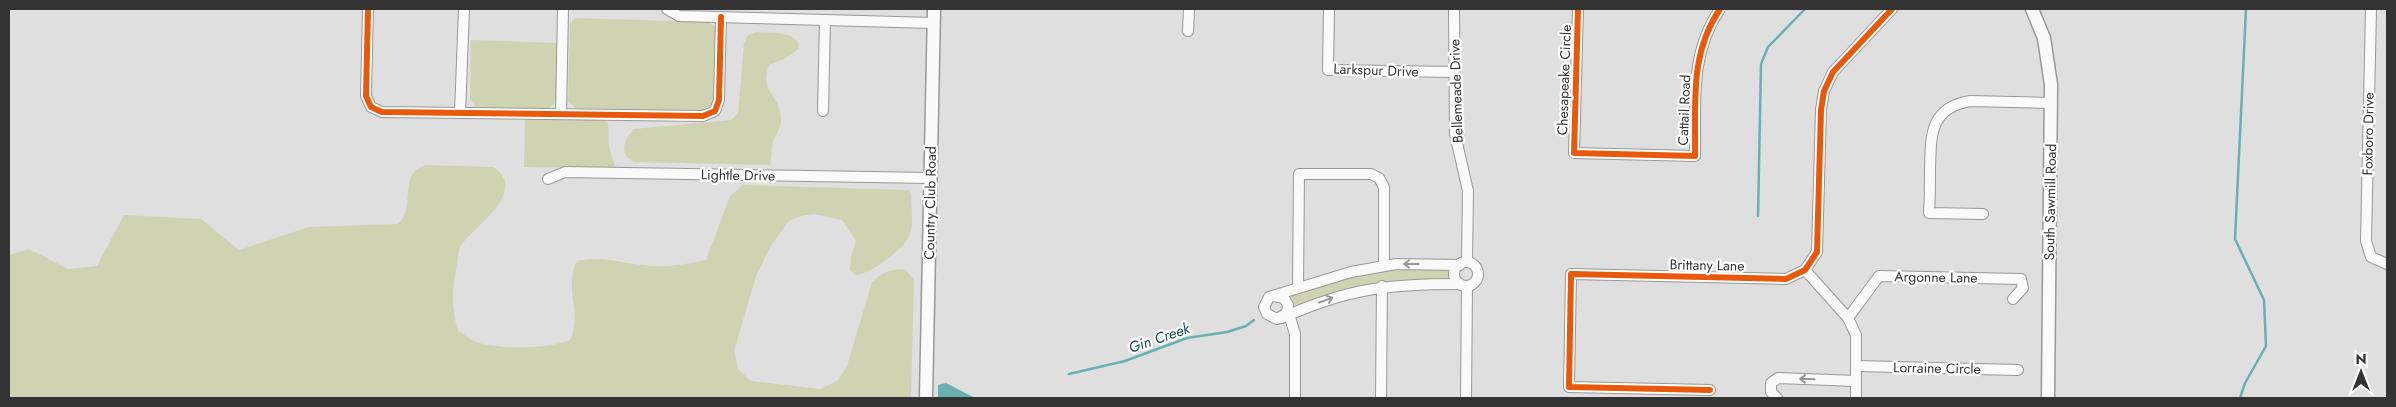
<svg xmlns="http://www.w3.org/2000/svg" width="2396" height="407" font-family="Jost,sans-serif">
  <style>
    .green { fill: #cfd3b2 }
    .water { fill: #69b0b0 }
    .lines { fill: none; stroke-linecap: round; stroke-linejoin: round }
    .stream { stroke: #69b0b0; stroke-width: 2.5 }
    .minor-casing { stroke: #989898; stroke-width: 12 }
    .tertiary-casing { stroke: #989898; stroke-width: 15 }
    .minor { stroke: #fafafa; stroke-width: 10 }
    .tertiary { stroke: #fafafa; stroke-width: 12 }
    .cycleway-casing { stroke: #fff; stroke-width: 9 }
    .cycleway { stroke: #e8590c; stroke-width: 6 }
    .oneway { stroke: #969697 }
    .labels { text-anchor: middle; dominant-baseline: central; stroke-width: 4.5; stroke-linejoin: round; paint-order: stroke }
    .street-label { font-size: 14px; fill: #333334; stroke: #fff }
    .water-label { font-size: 15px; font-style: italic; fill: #195253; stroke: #fff }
  </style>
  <rect width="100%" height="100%" fill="#dfdfe0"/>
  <g class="green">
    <path d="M575 18 709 22 715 27 714 99 710 106 703 110 575 108 568 101 570 23Z"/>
    <path d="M757 32C770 33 791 31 799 43L798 49 786 58 769 65C759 95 781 94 781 120 781 128 776 134 773 141 771 149 772 157 770 165L634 162C618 154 624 139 634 129L731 120 738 114 744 43 748 35Z"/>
    <path d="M471 40 558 43V100L548 109 476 107 470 99Z"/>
    <path d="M525 119 605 120 608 123 609 148 616 168 524 167Z"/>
    <path d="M425 165 493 167C530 190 474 227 461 245 458 250 458 258 457 264 452 288 451 307 458 331 465 335 472 341 479 343 501 349 549 349 570 340 583 313 563 287 577 261 602 255 625 264 651 266 670 267 687 264 706 260L730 196 743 185 908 190 911 194C911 206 914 222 910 234 906 248 870 275 855 275L850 270 851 256 856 241 842 220 814 214 801 216 789 221 770 247 756 276 734 351 738 369 751 381 821 389 838 380 847 366 872 282C883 272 890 269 905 269L914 280 911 398H9V255L29 249 68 269 97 266 124 215 201 219 239 250 309 227 398 224C417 206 397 175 425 165Z"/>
    <path d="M1407 268 1450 270 1451 274 1446 280 1388 281 1351 288 1296 305 1291 302 1292 295C1330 282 1367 270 1407 268Z"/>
  </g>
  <path class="water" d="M946 383 975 398H938V385Z"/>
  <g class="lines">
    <g class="stream">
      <path d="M1758 216 1761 64 1768 47 1805 9"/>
      <path d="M1069 374 1125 361 1187 338 1227 332 1246 326 1254 320"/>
      <path d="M2240 398 2245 383 2266 346 2264 300 2235 239 2246 9"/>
    </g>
    <defs>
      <g id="minor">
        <path d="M368 9 366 96 371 107 382 112 703 116 715 111 719 100 721 17"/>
        <path d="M667 9 679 16 933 23"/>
        <path d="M1329 9 1328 70 1454 72"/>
        <path d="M1454 9 1455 134 1468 191 1467 262"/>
        <path d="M1578 9 1574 153 1695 156C1696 103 1689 55 1720 9"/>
        <path d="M2371 9 2366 241 2371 257 2387 264"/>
        <path d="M1188 31 1189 9"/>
        <path d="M823 111 825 20"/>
        <path d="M460 113 464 9"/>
        <path d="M561 114 563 9"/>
        <path d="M548 179 565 172 930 178"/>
        <path d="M1983 214 1929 213C1930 199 1930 184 1930 170 1931 136 1929 108 1970 101L2051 103"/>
        <circle cx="1466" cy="274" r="12"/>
        <path d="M1805 270 1848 318 1856 335V398"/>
        <path d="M1298 287 1299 174H1371L1379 178 1384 187V265"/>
        <path d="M1273 296 1284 298 1288 305 1287 313 1277 319 1267 314 1264 307 1269 297 1351 272 1396 264 1460 265"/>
        <path d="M1289 314 1295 334V398"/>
        <path d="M1282 318C1348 288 1389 284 1460 284"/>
        <path d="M1848 318 1879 276 2021 279 2023 288 2013 299"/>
        <path d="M1857 366 2018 370"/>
        <path d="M1710 390 1569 387 1571 274 1786 279 1805 270 1817 252 1821 110 1824 91 1833 72 1892 9"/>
        <path d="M1381 398 1382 286"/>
        <path d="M1466 398 1467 286"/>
        <path d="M1777 398 1771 392V383L1778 378 1856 381"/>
      </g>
      <g id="tertiary">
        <path d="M2032 9 2044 38 2051 85 2048 398"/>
        <path d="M926 398 934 9"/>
      </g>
    </defs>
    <use href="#minor" class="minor-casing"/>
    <use href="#tertiary" class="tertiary-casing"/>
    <use href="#minor" class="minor"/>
    <use href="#tertiary" class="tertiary"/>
    <defs>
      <g id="cycleway">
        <path d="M368 9 366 96 371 107 382 112 703 116 715 111 719 100 721 17"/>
        <path d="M1578 9 1574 153 1695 156C1696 103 1689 55 1720 9"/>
        <path d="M1710 390 1569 387 1571 274 1786 279 1805 270 1817 252 1821 110 1824 91 1833 72 1892 9"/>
      </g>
    </defs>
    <use href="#cycleway" class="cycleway-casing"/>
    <use href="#cycleway" class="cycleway"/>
  </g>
  <defs><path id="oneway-shaft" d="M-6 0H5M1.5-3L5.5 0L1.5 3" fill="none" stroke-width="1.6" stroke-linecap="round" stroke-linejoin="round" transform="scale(1.25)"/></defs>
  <g class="oneway">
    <use href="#oneway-shaft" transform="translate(1411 264) rotate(180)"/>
    <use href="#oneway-shaft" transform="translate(1326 300) rotate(-20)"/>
    <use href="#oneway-shaft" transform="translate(1807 379) rotate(-178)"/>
  </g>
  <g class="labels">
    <g class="street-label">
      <text transform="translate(1376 70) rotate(2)">Larkspur Drive</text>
      <text transform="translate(1564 80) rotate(-88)">Chesapeake Circle</text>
      <text transform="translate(1456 91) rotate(-92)">Bellemeade Drive</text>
      <text transform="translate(1684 110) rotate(-88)">Cattail Road</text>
      <text transform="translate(2368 134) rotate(-89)">Foxboro Drive</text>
      <text transform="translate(738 175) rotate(1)">Lightle Drive</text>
      <text transform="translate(2050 202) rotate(-89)">South Sawmill Road</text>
      <text transform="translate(930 203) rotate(-89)">Country Club Road</text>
      <text transform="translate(1707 265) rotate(1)">Brittany Lane</text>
      <text transform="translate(1936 277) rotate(1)">Argonne Lane</text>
      <text transform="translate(1937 368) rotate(1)">Lorraine Circle</text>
    </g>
    <g class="water-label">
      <text transform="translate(1159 338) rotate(-19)">Gin Creek</text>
    </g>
  </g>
  <rect width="2396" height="407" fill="none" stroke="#333334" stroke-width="20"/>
  <g transform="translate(2361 372)" stroke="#ffffff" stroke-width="4" paint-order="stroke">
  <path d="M0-4L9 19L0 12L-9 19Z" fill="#333334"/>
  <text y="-8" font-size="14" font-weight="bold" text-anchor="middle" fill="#333334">N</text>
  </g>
</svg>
